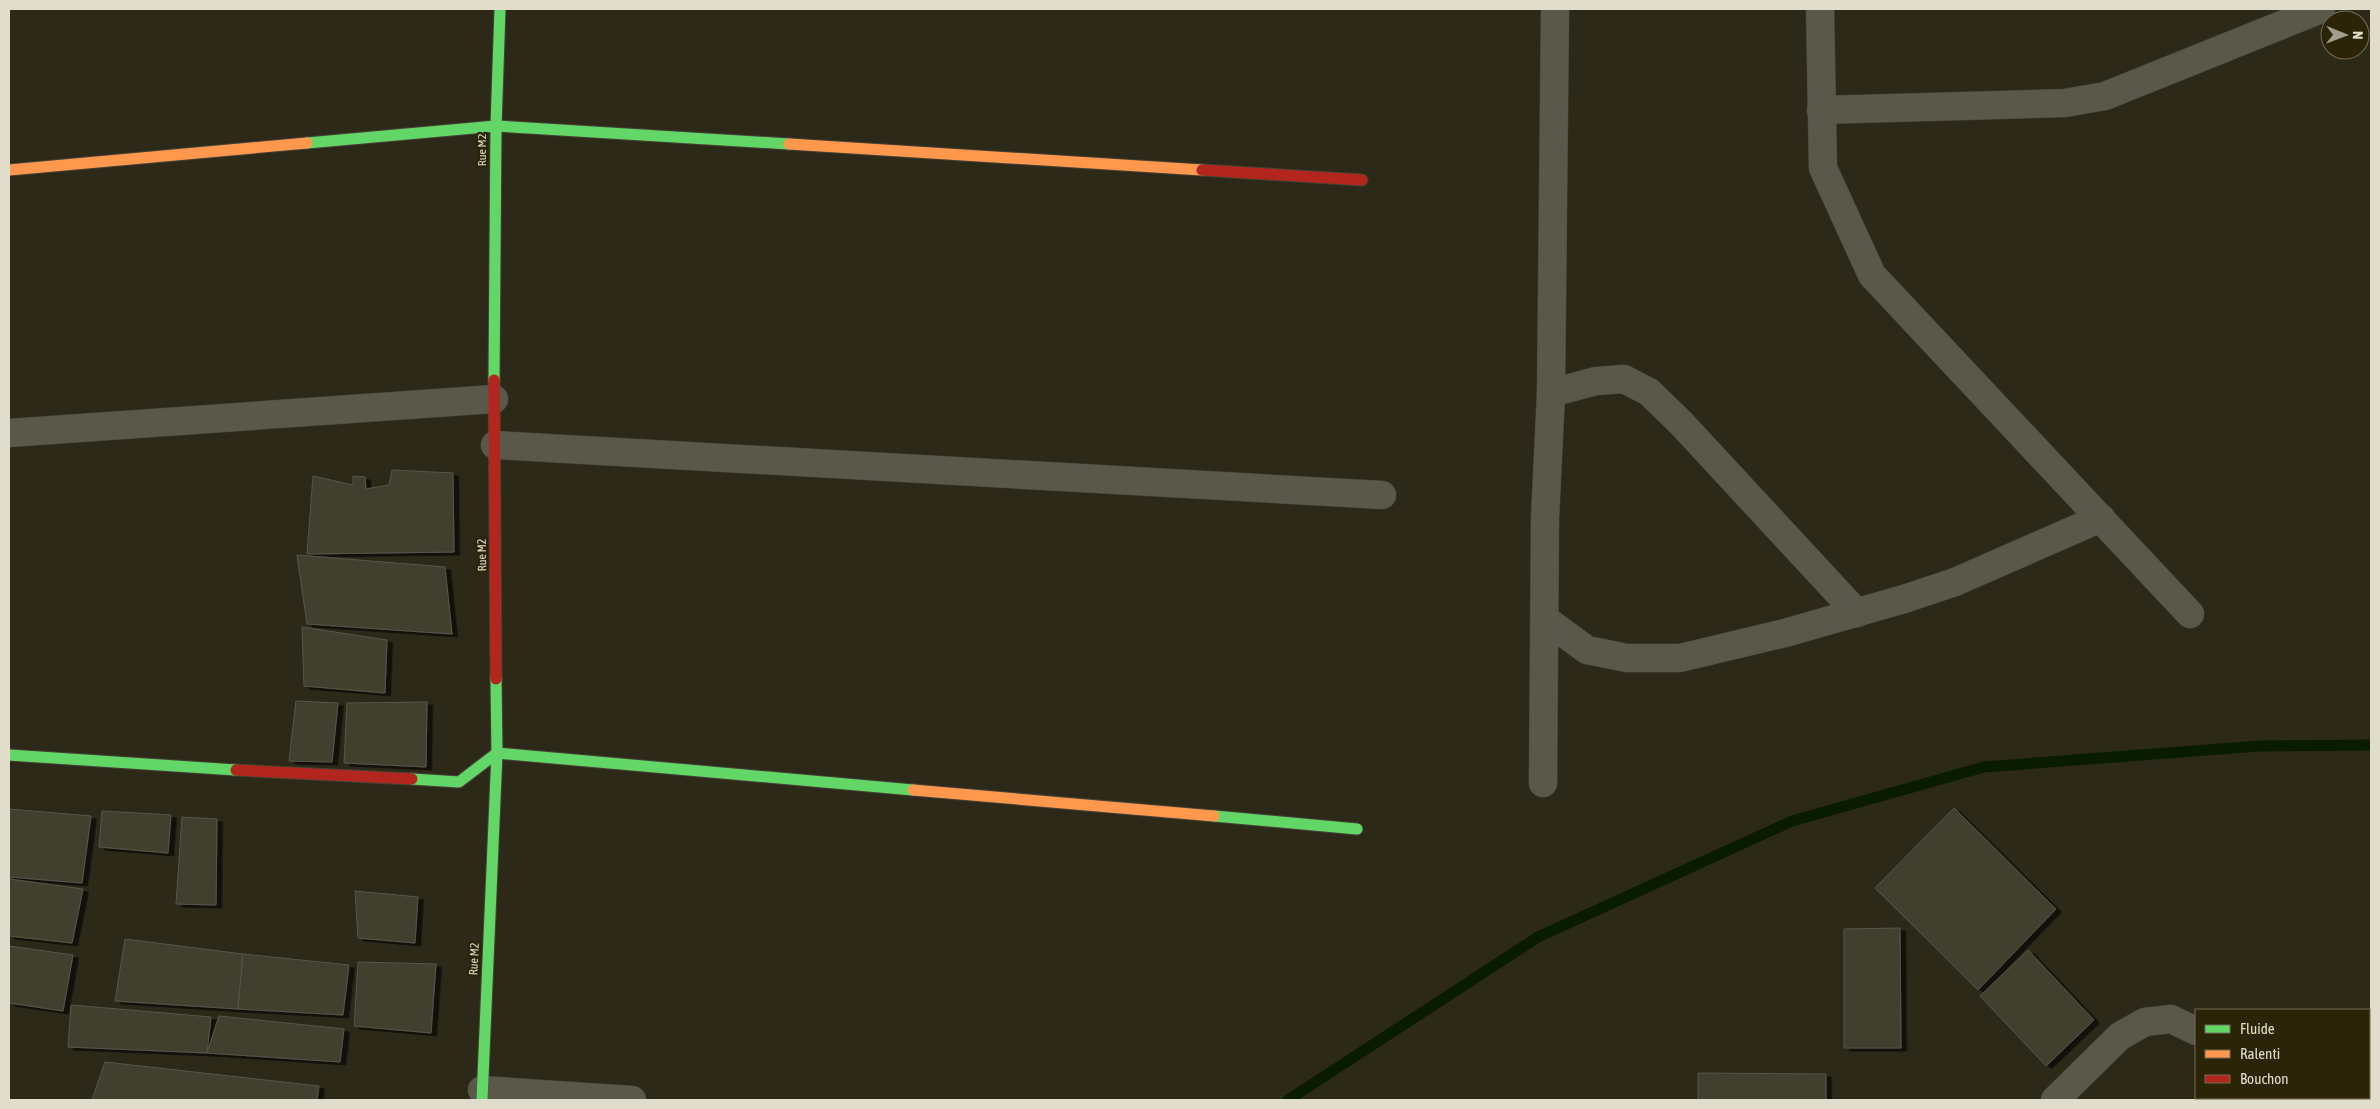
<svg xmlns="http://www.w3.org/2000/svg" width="2380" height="1109" font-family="'Asap Condensed',sans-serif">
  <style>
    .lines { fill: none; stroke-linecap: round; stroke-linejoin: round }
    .stream { stroke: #091c02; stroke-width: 11 }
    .building { fill: #403f2d; stroke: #57574a; filter: url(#shadow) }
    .street-casing { stroke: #464336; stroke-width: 29 }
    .fast-casing { stroke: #464336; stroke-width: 13 }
    .slow-casing { stroke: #464336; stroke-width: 13 }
    .jam-casing { stroke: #464336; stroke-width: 13 }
    .street { stroke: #5a574b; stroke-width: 28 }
    .fast { stroke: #63d668; stroke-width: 11 }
    .slow { stroke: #ff974d; stroke-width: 11 }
    .jam { stroke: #b3261e; stroke-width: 11 }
    .labels { text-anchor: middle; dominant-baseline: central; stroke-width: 5; stroke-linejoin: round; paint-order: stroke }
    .street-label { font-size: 12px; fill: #e0ddcc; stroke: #2b2407 }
  </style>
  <defs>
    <filter id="shadow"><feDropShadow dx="5.5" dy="3" stdDeviation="0" flood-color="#0009"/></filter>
  </defs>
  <rect width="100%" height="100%" fill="#2d2919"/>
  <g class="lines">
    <path class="stream" d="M1288 1100 1538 937 1792 821 1984 767 2259 746 2371 745"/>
  </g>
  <g class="building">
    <path d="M392 470 453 473 454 552 307 554 313 476 353 485V476L365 477 366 489 389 485Z"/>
    <path d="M297 555 445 567 452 634 307 624Z"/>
    <path d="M302 627 387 640 385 693 304 686Z"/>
    <path d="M296 701 338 703 332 762 289 761Z"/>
    <path d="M427 702 426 767 344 763 347 703Z"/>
    <path d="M1954 808 2056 909 1978 990 1875 888Z"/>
    <path d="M9 809 91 816 82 883 9 877Z"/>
    <path d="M102 811 171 815 168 853 99 847Z"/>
    <path d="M182 817 217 819 216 905 176 904Z"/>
    <path d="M9 879 83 889 72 943 9 936Z"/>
    <path d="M355 891 418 897 415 943 358 938Z"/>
    <path d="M1900 928 1901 1048H1844V929Z"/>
    <path d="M125 939 243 954 238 1009 115 1001Z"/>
    <path d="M9 946 73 955 63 1011 9 1003Z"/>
    <path d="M2028 950 2094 1020 2046 1066 1980 996Z"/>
    <path d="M243 954 349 965 343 1015 238 1009Z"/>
    <path d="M358 962 436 964 431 1033 354 1026Z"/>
    <path d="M71 1005 211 1017 207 1053 68 1047Z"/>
    <path d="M219 1016 344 1029 340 1062 207 1053Z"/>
    <path d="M105 1062 319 1086 317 1100H92Z"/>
    <path d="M1698 1073 1826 1074V1100H1698Z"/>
  </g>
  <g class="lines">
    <defs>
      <g id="street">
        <path d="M1820 9 1823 168 1872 275 2190 614"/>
        <path d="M1821 110 2065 103 2105 96 2321 9"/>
        <path d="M1551 393 1596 381 1624 379 1649 392 1681 423 1857 613"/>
        <path d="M9 433 494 399"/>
        <path d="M495 445 1382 495"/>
        <path d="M1546 620 1587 650 1627 658H1680L1785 633 1904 599 1955 582 2101 518"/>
        <path d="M1543 783 1545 519 1551 393 1555 9"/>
        <path d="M2369 1032 2371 1030"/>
        <path d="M482 1090 632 1100"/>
        <path d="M2263 1098 2265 1100"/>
        <path d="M2055 1100 2120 1036 2145 1022 2171 1019 2196 1031"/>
        <path d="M2296 1100 2298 1098"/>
      </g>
      <g id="fast">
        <path d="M307 143 496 126 789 144"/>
        <path d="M494 380 496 126 500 9"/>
        <path d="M9 755 236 770"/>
        <path d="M412 779 459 782 497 753 913 790"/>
        <path d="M1214 816 1357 829"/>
        <path d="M482 1100 497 753 496 679"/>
      </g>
      <g id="slow">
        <path d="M789 144 1202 170"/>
        <path d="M9 170 307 143"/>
        <path d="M913 790 1214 816"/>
      </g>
      <g id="jam">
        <path d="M1202 170 1362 180"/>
        <path d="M494 380 496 679"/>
        <path d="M236 770 412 779"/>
      </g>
    </defs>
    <use href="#street" class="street-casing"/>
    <use href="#fast" class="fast-casing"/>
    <use href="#slow" class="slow-casing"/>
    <use href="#jam" class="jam-casing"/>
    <use href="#street" class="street"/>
    <use href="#fast" class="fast"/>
    <use href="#slow" class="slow"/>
    <use href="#jam" class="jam"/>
  </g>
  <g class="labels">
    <g class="street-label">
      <text transform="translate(482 150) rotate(-90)">Rue M2</text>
      <text transform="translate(482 555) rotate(-91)">Rue M2</text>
      <text transform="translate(474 959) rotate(-87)">Rue M2</text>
    </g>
  </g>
  <rect width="2380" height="1109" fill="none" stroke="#e0ddcc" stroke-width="20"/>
  <rect x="2195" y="1009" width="175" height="90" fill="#2b2407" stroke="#736e56"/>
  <rect x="2205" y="1025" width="25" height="8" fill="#63d668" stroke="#736e56"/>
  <text x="2240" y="1034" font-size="15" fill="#e0ddcc">Fluide</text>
  <rect x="2205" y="1050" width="25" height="8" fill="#ff974d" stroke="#736e56"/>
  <text x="2240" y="1059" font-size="15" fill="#e0ddcc">Ralenti</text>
  <rect x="2205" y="1075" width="25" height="8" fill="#b3261e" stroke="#736e56"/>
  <text x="2240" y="1084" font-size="15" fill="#e0ddcc">Bouchon</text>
  <g transform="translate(2345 35) rotate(91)"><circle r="24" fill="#2b2407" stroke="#736e56"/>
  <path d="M0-4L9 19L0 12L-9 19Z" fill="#a19e8d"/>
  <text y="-8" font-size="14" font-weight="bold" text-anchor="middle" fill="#e0ddcc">N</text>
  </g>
</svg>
